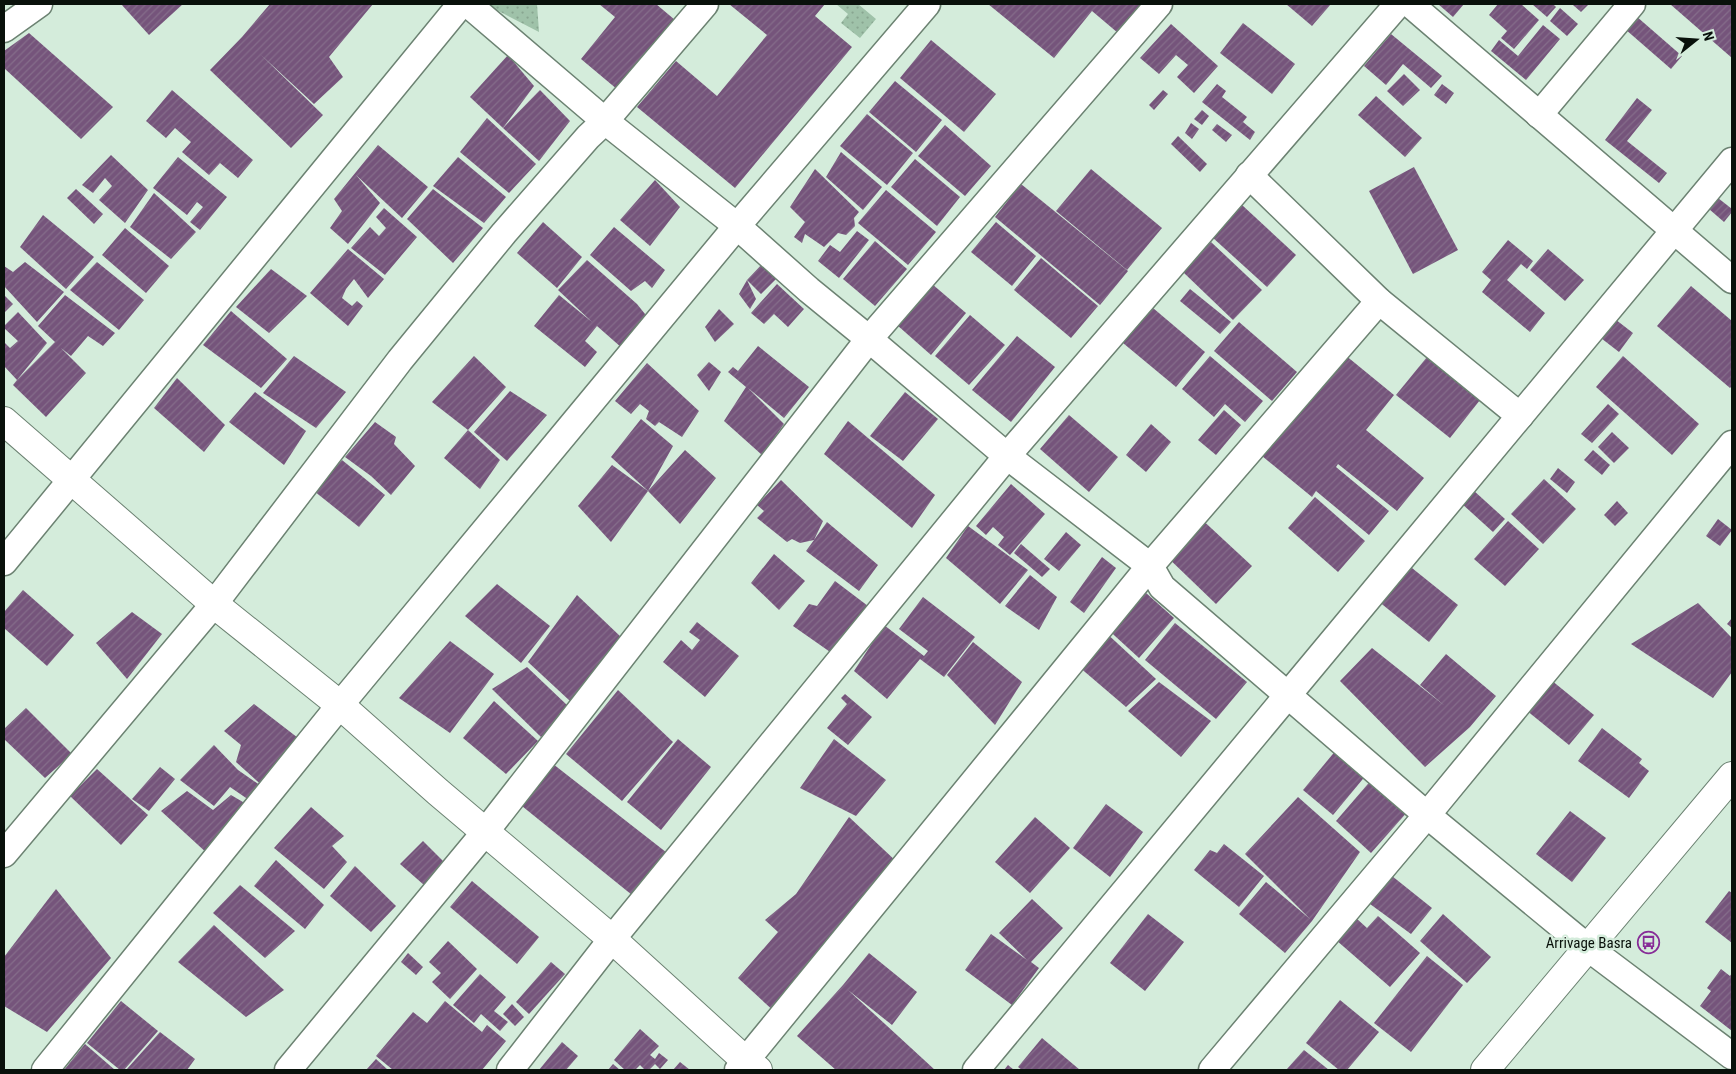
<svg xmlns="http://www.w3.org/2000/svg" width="1736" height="1074" font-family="'Roboto Condensed',sans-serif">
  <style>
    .grass { fill: url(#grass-dots) }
    .building { fill: url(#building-hatch) }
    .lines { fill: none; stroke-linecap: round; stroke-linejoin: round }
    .minor-casing { stroke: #6c8272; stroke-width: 29 }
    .tertiary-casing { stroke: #6c8272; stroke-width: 30 }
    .minor { stroke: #fff; stroke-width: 26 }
    .tertiary { stroke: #fff; stroke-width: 28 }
    .labels { text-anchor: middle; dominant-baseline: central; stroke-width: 5; stroke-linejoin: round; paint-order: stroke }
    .poi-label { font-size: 15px; fill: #09110b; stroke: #d4ecdb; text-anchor: end }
  </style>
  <defs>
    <pattern id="grass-dots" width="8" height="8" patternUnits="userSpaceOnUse" patternTransform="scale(1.25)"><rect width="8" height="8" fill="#9fc2a9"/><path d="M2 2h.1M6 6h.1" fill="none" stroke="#88a690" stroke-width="1.8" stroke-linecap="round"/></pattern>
    <pattern id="building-hatch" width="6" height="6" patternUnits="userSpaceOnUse" patternTransform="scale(1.25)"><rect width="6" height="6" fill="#75547b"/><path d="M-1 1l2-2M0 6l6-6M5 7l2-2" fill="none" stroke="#856d8a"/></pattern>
  </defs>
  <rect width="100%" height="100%" fill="#d4ecdb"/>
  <g class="grass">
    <path d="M487 4H537L539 32 487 5Z"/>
    <path d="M836 4H858L876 19 860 38 841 23 848 14Z"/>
  </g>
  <g class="building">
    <path d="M121 4H183L149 35Z"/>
    <path d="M270 4H373L329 57 343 77 314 104 260 54 323 115 291 148 210 70 242 37Z"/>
    <path d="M599 4H656L675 20 618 90 581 59 615 17Z"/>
    <path d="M729 4H825L815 16 852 47 735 188 637 107 676 61 717 96 767 35Z"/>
    <path d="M988 4H1142L1118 33 1092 11 1054 58Z"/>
    <path d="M1286 4H1331L1312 26Z"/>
    <path d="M1438 4H1464L1453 17Z"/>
    <path d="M1498 4H1521L1539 20 1514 49 1501 38 1507 31 1489 15Z"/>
    <path d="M1532 4H1553L1556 7 1547 17Z"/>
    <path d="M1574 4H1589L1581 12 1573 5Z"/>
    <path d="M1670 4H1732V58Z"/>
    <path d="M1560 8 1578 24 1567 36 1550 21Z"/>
    <path d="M1636 16 1682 56 1671 69 1625 29Z"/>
    <path d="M1243 23 1295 64 1272 94 1220 53Z"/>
    <path d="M1171 24 1218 66 1194 93 1177 77 1188 65 1176 55 1159 74 1140 58Z"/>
    <path d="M1543 25 1560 39 1526 80 1491 51 1499 40 1518 56Z"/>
    <path d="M29 33 113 107 81 139 4 68V51Z"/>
    <path d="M1391 34 1442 76 1431 88 1403 64 1386 85 1364 66Z"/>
    <path d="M931 40 996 94 964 132 900 78Z"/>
    <path d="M508 55 534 86 503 128 470 97Z"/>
    <path d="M1404 74 1420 90 1403 106 1387 91Z"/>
    <path d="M895 81 942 120 916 152 869 112Z"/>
    <path d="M1217 84 1226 91 1222 97 1247 117 1243 122 1255 132 1250 140 1202 102Z"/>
    <path d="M1442 84 1454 93 1446 104 1434 95Z"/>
    <path d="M172 90 253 160 238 178 220 163 209 175 182 152 191 142 175 128 166 138 146 121Z"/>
    <path d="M540 90 570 121 539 161 503 128Z"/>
    <path d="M1163 90 1168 94 1154 110 1149 105Z"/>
    <path d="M1376 96 1422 138 1405 157 1358 115Z"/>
    <path d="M1637 98 1652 110 1627 141 1667 173 1659 183 1605 140Z"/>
    <path d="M1202 110 1209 116 1202 125 1194 119Z"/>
    <path d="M867 114 913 153 887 185 840 146Z"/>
    <path d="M487 118 536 164 509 193 460 152Z"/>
    <path d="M1191 123 1199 129 1192 139 1185 133Z"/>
    <path d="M1217 124 1232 135 1226 142 1212 130Z"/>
    <path d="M945 125 991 166 965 196 918 156Z"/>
    <path d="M1178 136 1207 164 1200 172 1171 144Z"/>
    <path d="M378 145 428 187 402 218 356 175 380 203 348 244 330 228 342 211 334 199Z"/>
    <path d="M841 152 882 187 863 210 826 177Z"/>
    <path d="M111 155 148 190 125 223 99 200 112 186 105 178 93 193 82 185Z"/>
    <path d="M178 157 227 197 200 230 190 222 203 207 197 202 187 215 153 188Z"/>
    <path d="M458 157 506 197 484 223 433 186Z"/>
    <path d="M915 159 960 197 937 226 891 187Z"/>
    <path d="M1414 167 1458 250 1413 274 1369 191Z"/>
    <path d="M815 169 859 212 854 218 855 226 846 235 838 233 824 247 805 234 802 243 794 237 805 222 790 207Z"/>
    <path d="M1091 169 1162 228 1127 270 1056 211Z"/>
    <path d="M655 180 680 207 650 246 620 220Z"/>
    <path d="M1021 184 1128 271 1100 305 995 217Z"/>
    <path d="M76 189 103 214 94 224 67 198Z"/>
    <path d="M433 189 483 228 453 263 407 219Z"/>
    <path d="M886 190 936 232 908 265 858 223Z"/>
    <path d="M154 193 196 232 171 259 130 227Z"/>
    <path d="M1718 198 1732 209V212L1724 222 1709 209Z"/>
    <path d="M1242 205 1296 255 1267 287 1212 237Z"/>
    <path d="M384 208 417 237 385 275 351 248 370 227 379 236 386 228 376 217Z"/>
    <path d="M43 215 94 257 66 289 20 247Z"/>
    <path d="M543 222 582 257 557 288 517 253Z"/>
    <path d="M996 222 1036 256 1012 286 971 252Z"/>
    <path d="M614 227 665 270 652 288 645 281 631 291 590 255Z"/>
    <path d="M125 228 169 266 146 293 102 255Z"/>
    <path d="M857 231 869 240 839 278 818 261 830 245 840 252Z"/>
    <path d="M1508 240 1533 261 1527 269 1521 264 1507 280 1545 313 1530 332 1482 292 1491 280 1482 272Z"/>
    <path d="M875 241 907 269 875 306 843 279Z"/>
    <path d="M1211 242 1262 290 1233 320 1183 272Z"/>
    <path d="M348 249 384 279 368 298 354 279 346 289 342 298 352 306 357 301 363 306 348 326 310 293Z"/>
    <path d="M1548 249 1584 280 1565 301 1530 270Z"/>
    <path d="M1041 258 1098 306 1071 338 1014 290Z"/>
    <path d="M587 260 637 304 645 314 644 323 622 348 597 326 585 341 597 352 585 367 534 326 559 295 592 322 558 290Z"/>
    <path d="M25 262 64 292 37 322 4 286V266L13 272Z"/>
    <path d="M97 262 144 300 119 330 70 290Z"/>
    <path d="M764 262 777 278 761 294 747 280 756 299 750 309 739 294 747 280Z"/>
    <path d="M271 269 307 296 269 333 236 307Z"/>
    <path d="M777 284 804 309 788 327 774 314 764 324 751 313Z"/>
    <path d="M932 284 966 313 931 355 897 325Z"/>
    <path d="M1691 286 1732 321V386L1730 388 1657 326Z"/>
    <path d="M1190 289 1231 322 1220 334 1180 301Z"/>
    <path d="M4 295 13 304 4 313Z"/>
    <path d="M65 295 115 333 103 346 88 336 71 356 61 348 86 373 46 417 13 385 17 380 4 366V342L10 348 18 341 4 328V326L18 312 47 343 17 380 55 342 38 326Z"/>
    <path d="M1153 308 1205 352 1176 387 1123 343Z"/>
    <path d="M719 309 734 324 715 342 705 327Z"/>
    <path d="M231 311 287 359 261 388 203 345Z"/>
    <path d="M970 315 1005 345 969 385 935 356Z"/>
    <path d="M1611 316 1633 333 1619 352 1597 335Z"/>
    <path d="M1239 322 1297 372 1272 401 1214 351Z"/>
    <path d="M1017 336 1055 367 1011 422 972 390Z"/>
    <path d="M758 346 809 387 784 418 748 388 784 424 762 455 724 421 746 387 728 372 733 367 738 371Z"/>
    <path d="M1339 350 1394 395 1366 430 1424 478 1397 511 1338 464 1336 467 1389 511 1369 535 1316 491 1312 497 1256 451Z"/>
    <path d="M294 356 346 392 316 428 263 393Z"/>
    <path d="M474 356 506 387 468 430 432 402Z"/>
    <path d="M1210 356 1263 401 1245 422 1225 404 1214 417 1182 389Z"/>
    <path d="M1623 356 1699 424 1672 455 1596 387Z"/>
    <path d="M1427 357 1480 400 1450 438 1396 395Z"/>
    <path d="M709 362 721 372 709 391 697 375Z"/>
    <path d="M647 363 699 411 682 437 659 422 655 426 646 419 649 411 640 404 631 414 615 401Z"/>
    <path d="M177 378 225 425 204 452 154 408Z"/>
    <path d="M510 391 547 415 507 461 474 432Z"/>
    <path d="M255 392 306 431 284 465 229 422Z"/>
    <path d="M905 392 938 419 903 461 870 436Z"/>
    <path d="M1608 404 1619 414 1592 443 1581 434Z"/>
    <path d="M1224 410 1241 425 1216 455 1198 440Z"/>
    <path d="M1069 415 1118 457 1089 492 1040 449Z"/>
    <path d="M641 419 673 446 648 491 685 450 716 478 680 524 648 491 611 457Z"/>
    <path d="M848 421 935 495 912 528 824 454Z"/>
    <path d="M375 422 396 437 394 444 415 466 391 495 371 476 345 457Z"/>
    <path d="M1151 424 1171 442 1146 472 1126 455Z"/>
    <path d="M468 430 500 460 480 489 444 458Z"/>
    <path d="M1612 432 1629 448 1614 463 1598 447Z"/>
    <path d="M1593 450 1610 465 1602 475 1584 460Z"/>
    <path d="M342 460 385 495 359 527 314 491Z"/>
    <path d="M612 465 648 491 611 542 578 506Z"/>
    <path d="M1558 468 1575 482 1567 493 1550 479Z"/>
    <path d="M1544 479 1576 509 1543 544 1511 514Z"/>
    <path d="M781 480 823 521 814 540 827 522 878 565 859 591 806 551 814 540 800 543 792 539 787 542 757 518 764 511 757 505Z"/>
    <path d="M1011 484 1045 514 1010 555 998 545 1004 537 993 527 986 535 976 526Z"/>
    <path d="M1473 490 1505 519 1493 532 1461 503Z"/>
    <path d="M1315 497 1365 541 1338 572 1288 528Z"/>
    <path d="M1617 501 1628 513 1615 526 1604 515Z"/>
    <path d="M1197 515 1252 566 1216 604 1162 552Z"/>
    <path d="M1718 519 1732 530 1720 546 1706 536Z"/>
    <path d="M1508 521 1539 549 1505 586 1474 559Z"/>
    <path d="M968 526 1028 570 1000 604 946 558Z"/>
    <path d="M1066 532 1081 545 1059 571 1044 559Z"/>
    <path d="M1021 544 1050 569 1042 577 1014 553Z"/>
    <path d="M774 554 805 581 779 610 751 583Z"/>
    <path d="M1102 557 1116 568 1084 613 1070 602Z"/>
    <path d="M1407 564 1458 605 1429 642 1378 601Z"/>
    <path d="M1030 575 1057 597 1039 630 1005 606Z"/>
    <path d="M835 581 868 606 833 654 793 626 809 604 817 606Z"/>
    <path d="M497 584 550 626 521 663 465 616Z"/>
    <path d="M1136 584 1174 618 1139 658 1103 625Z"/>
    <path d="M23 590 74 635 47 666 4 628V612Z"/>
    <path d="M577 595 622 638 570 701 528 662Z"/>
    <path d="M923 597 975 637 944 677 920 659 887 699 854 671 884 625 924 656 928 651 899 629Z"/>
    <path d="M1698 603 1732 638V672L1713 698 1631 644Z"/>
    <path d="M132 612 162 634 127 679 96 643Z"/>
    <path d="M1732 618V628L1727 624Z"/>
    <path d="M697 622 739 656 705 697 663 662 681 640 692 650 700 640 689 632Z"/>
    <path d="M1175 623 1247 682 1216 719 1145 660Z"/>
    <path d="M1103 630 1156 679 1126 707 1078 666Z"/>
    <path d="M450 641 494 674 450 733 399 698Z"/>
    <path d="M973 642 1022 682 995 725 947 675Z"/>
    <path d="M1372 648 1445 706 1420 685 1446 654 1496 696 1470 727 1425 767 1340 681Z"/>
    <path d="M527 667 568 706 541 737 492 689Z"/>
    <path d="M1551 680 1594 715 1569 745 1526 710Z"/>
    <path d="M1159 682 1211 721 1181 757 1128 711Z"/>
    <path d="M618 690 673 742 622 801 566 754Z"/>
    <path d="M845 694 872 717 848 745 827 728 847 704 841 698Z"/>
    <path d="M494 701 538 741 506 774 463 738Z"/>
    <path d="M254 704 302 741 267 790 236 762 241 745 224 731Z"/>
    <path d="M26 708 72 754 45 778 4 739V729Z"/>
    <path d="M1602 728 1642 759 1639 763 1649 771 1629 798 1578 761Z"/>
    <path d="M678 739 711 767 661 830 627 802Z"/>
    <path d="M834 739 886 780 856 816 800 788Z"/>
    <path d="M214 745 238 770 264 788 249 800 230 787 214 806 180 780Z"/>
    <path d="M1337 749 1367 774 1333 815 1303 790Z"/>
    <path d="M553 764 671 856 632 895 517 802Z"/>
    <path d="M160 767 175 779 149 811 132 799Z"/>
    <path d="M97 769 148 815 121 845 70 796Z"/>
    <path d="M1373 778 1409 810 1371 853 1336 821Z"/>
    <path d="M187 791 213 810 231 795 248 805 209 855 161 811Z"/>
    <path d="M1298 797 1360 852 1312 921 1285 953 1239 914 1266 882 1310 919 1245 854Z"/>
    <path d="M1106 804 1143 832 1110 877 1073 848Z"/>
    <path d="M311 807 344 836 332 846 347 862 324 889 274 848Z"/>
    <path d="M1570 811 1606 838 1572 882 1536 854Z"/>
    <path d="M849 817 898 863 777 1014 738 978 778 932 765 920 796 894Z"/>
    <path d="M1035 817 1070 848 1030 893 995 862Z"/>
    <path d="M423 841 445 863 424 885 400 864Z"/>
    <path d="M1224 844 1264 876 1239 907 1194 870 1210 850 1217 853Z"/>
    <path d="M276 860 324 905 305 929 254 886Z"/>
    <path d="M355 866 396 906 371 932 330 896Z"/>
    <path d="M1392 876 1432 908 1411 934 1370 904Z"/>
    <path d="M472 881 539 937 517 964 450 907Z"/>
    <path d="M240 885 295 931 265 958 213 913Z"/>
    <path d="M56 889 111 958 47 1032 4 1006V957Z"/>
    <path d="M1729 891 1732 893V943L1705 922Z"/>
    <path d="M1032 899 1063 928 1031 962 1039 968 1012 1005 965 970 991 934 1027 960 999 933Z"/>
    <path d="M1148 914 1184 942 1145 991 1110 963Z"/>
    <path d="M1443 914 1491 957 1467 983 1420 941Z"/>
    <path d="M1378 916 1420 953 1390 987 1336 940 1356 918 1367 928Z"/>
    <path d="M214 925 284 990 246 1017 178 962Z"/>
    <path d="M448 941 477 969 450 999 432 982 441 973 429 962Z"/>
    <path d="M408 953 423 967 416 975 401 962Z"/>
    <path d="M869 953 917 992 892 1025 848 990 935 1070H836L797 1036 843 985Z"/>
    <path d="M1427 956 1463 985 1411 1052 1374 1023Z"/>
    <path d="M551 962 565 974 529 1014 516 1002Z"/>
    <path d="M1721 969 1730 976 1732 973V1031L1700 1006 1711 991 1707 988Z"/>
    <path d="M480 974 506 997 494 1011 508 1022 500 1031 481 1014 474 1023 453 1005Z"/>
    <path d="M1340 1000 1379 1032 1347 1070H1339L1306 1043Z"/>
    <path d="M121 1001 158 1031 124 1070H120L87 1043Z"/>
    <path d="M445 1001 482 1032 487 1025 506 1041 482 1070H393L376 1056 413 1012 427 1023Z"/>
    <path d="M512 1004 524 1017 515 1026 503 1014Z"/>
    <path d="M640 1029 659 1046 650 1055 655 1059 659 1053 668 1060 660 1069 655 1064 649 1070H645L640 1065 635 1070H625L614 1060Z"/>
    <path d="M160 1032 195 1059 187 1070H126Z"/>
    <path d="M1042 1038 1080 1070H1022L1018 1067Z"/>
    <path d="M562 1042 578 1056 566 1070H539Z"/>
    <path d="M85 1044 115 1070H64Z"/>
    <path d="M1304 1050 1329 1070H1286Z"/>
    <path d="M376 1059 388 1070H366Z"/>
    <path d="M680 1062 690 1070H673Z"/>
    <path d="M613 1064 620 1070H608Z"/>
    <path d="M1008 1065 1014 1070H1004Z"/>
  </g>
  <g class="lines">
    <defs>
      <g id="minor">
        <path d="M468 4 605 121 737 226 809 290 869 339 1007 456 1150 566 1162 587 1427 815 1587 947 1732 1056"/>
        <path d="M1410 4 1732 280"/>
        <path d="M4 29 39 4"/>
        <path d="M1539 115 1632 4"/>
        <path d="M1249 175 1379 301 1520 416"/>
        <path d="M4 562 461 4"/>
        <path d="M4 854 214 604 400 360 504 233 588 137 605 121 705 4"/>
        <path d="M45 1070 340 705 737 226 927 4"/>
        <path d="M288 1070 486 831 869 339 1159 4"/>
        <path d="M510 1070 612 939 1007 456 1398 4"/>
        <path d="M738 1070 1150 566 1379 301"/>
        <path d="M976 1070 1732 161"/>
        <path d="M1212 1070 1427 815 1732 444"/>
      </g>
      <g id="tertiary">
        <path d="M4 421 214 604 340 705 438 792 612 939 746 1061 758 1070"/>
        <path d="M1485 1070 1732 776"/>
      </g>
    </defs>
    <use href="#minor" class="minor-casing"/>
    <use href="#tertiary" class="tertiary-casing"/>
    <use href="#minor" class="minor"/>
    <use href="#tertiary" class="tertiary"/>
  </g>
  <defs>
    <symbol id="bus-ring" viewBox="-11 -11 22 22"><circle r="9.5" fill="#d4ecdb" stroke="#872c97" stroke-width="1.5"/><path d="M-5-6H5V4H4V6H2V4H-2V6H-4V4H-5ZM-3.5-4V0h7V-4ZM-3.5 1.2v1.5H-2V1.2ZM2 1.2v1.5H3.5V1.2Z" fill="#872c97"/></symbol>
  </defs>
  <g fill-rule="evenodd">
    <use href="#bus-ring" x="1636" y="930" width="25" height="25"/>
  </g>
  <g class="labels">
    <g class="poi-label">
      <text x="1632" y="943">Arrivage Basra</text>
    </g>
  </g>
  <rect width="1736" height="1074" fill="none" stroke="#09110b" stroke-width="10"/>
  <g transform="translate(1696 40) rotate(73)" stroke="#d4ecdb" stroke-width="4" paint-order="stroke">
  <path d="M0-4L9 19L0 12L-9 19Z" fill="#09110b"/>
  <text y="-8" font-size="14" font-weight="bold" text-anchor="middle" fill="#09110b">N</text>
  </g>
</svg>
